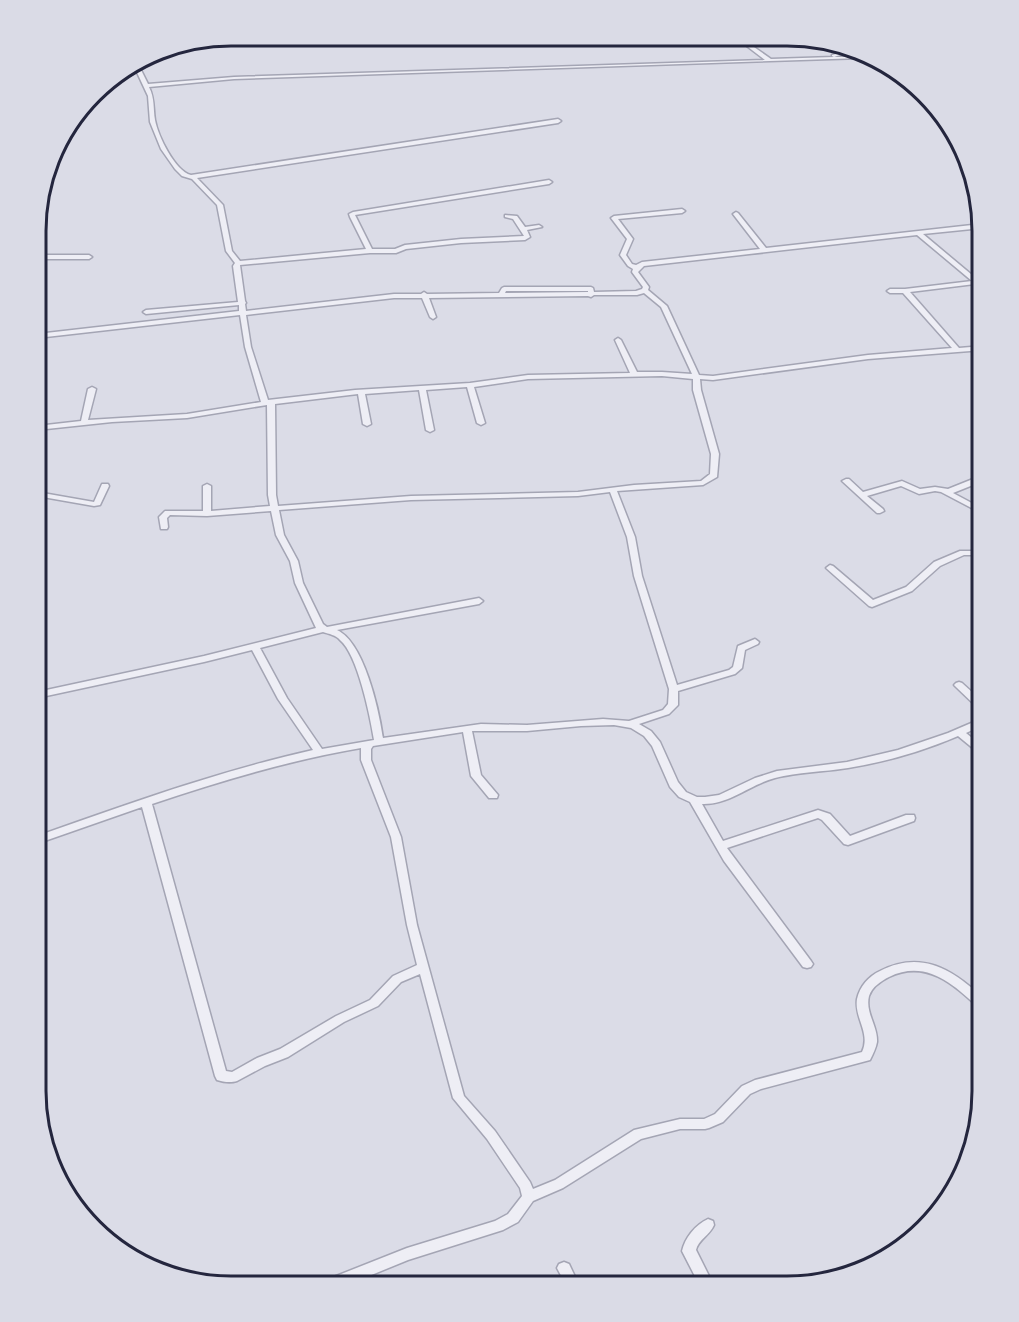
<svg xmlns="http://www.w3.org/2000/svg" width="1019" height="1322" font-family="'PT Sans',sans-serif">
  <style>
    .lines { fill: none; stroke-linecap: round; stroke-linejoin: round }
    .street-casing { stroke: #a4a5b4; stroke-width: 3 }
    .street { fill: #eeeef5; fill-rule: evenodd }
    .secondary { fill: #fff; fill-rule: evenodd }
    .rim { fill: none; stroke: #24263e; stroke-width: 3 }
  </style>
  <rect width="100%" height="100%" fill="#dbdce7"/>
  <g class="lines">
    <defs>
      <g id="street">
        <path d="M735 37 741 38 771 59 834 57 832 56V55L840 53 835 49V47L846 53 834 57H859L863 58 234 79 149 87C155 99 153 108 155 120 158 136 175 171 191 175L558 119 561 121 558 123 197 178 223 205 232 251 240 261 366 249 350 217 349 214 353 212 549 180 552 182 549 184 355 215 372 249H395L405 245 461 239 524 236 513 219 505 217V215L517 216 525 227 539 225 542 227 527 230 530 237 525 240 461 243 406 249 396 253H370L240 265 245 301 246 303 245 304 246 311 394 294H421L424 292 427 294 499 293 502 288 504 287H591L593 288 594 292 636 291 642 289 643 287 632 272 633 269 628 266 620 255 627 239 611 218 614 216 682 209 685 211 682 213 618 219 633 239 626 255 632 264 636 265 642 262 760 249 733 214 736 212 738 213 766 248 981 224 982 228 923 234 978 280 983 279V283L910 292 959 348 983 346V350L868 359 713 380 700 379 701 390 719 454 717 477 703 485 617 491 635 537 642 576 677 685 729 670 733 667 738 646 755 639 759 642 758 644 745 650 742 668 735 674 678 691V705L669 714 639 724 651 731 660 742 678 782 686 792 697 797H705L719 795 755 778 777 771 847 762 898 750 948 733 983 718V725L966 733 983 747V755L980 754 958 736C923 751 885 762 848 768 823 772 798 772 775 778 749 785 729 805 702 804L723 841 818 810 830 814 850 836 906 815H914L915 818 914 821 848 845 844 844 822 820 818 818 727 848 811 961 813 964 811 967 807 968 803 967 724 861 690 802 679 797 670 787 652 746 644 736 631 728 614 725 581 726 527 731H472L481 775 498 795 497 798H489L471 776 463 732 373 746 371 749V760L401 837 417 925 464 1096 495 1131 530 1182 533 1189 555 1180 634 1130 680 1119H704L715 1114 742 1086 755 1080 862 1052C871 1033 854 1018 857 999 860 986 869 976 880 971 921 950 952 969 983 998V1010L979 1008C953 984 926 959 889 977 881 981 872 987 869 996 865 1013 878 1026 877 1042 876 1048 873 1054 870 1060L761 1089 750 1094 723 1122 709 1128 705 1129H680L641 1139 563 1188 533 1201 518 1222 503 1230 408 1260 347 1285H324L326 1280 407 1248 495 1221 508 1214 522 1196 520 1188 487 1139 453 1098 420 974 401 982 378 1006 344 1022 288 1057 265 1066 237 1081C231 1083 223 1082 217 1080L215 1076 142 807 36 844 37 836C128 804 219 771 313 750L278 699 252 650 204 662 37 698V692L204 656 316 628 295 583 290 561 276 535 271 511 207 516 170 515 167 518 168 527 167 529H161L159 517 165 511H203V486L207 484 211 486V511L270 506 268 495 267 405 187 418 112 422 37 430V426L81 421 88 389 92 387 96 389 88 420 187 414 261 402 245 347 240 315 37 338V334L239 311V305L146 314 143 312 146 310 238 302 233 266 235 263 226 251 217 205 192 179 182 176 175 169 161 149 150 122 148 96 134 66 138 64 148 84 234 77 765 60ZM917 235 972 281 905 289H890L887 291 890 293H903L952 348 868 355 713 376 699 375 667 306 648 290 649 287 638 272 644 266ZM506 291H588V292L505 293ZM644 293 661 307 692 374 662 372H637L621 340 618 338 615 340 630 373 528 375 470 383 355 390 268 400 251 347 246 315 394 298H422L430 317 433 319 436 317 429 298 588 296 591 297 594 295H637ZM662 376 693 379V390L711 454 710 474 701 481 634 485 578 492 411 496 278 506 276 495 275 404 358 394 363 424 367 426 371 424 365 394 419 390 426 430 430 432 434 430 426 390 467 387 477 423 481 425 485 423 474 387 528 379ZM610 492 627 537 634 576 669 689 668 704 663 710 629 721 603 719 527 725 481 724 383 738C379 710 364 642 337 630L479 604 483 601 479 598 327 627 323 624 303 583 298 561 284 535 279 510 411 500 578 496ZM323 632C329 634 336 635 340 640 358 655 370 716 374 740L322 749 287 698 260 648ZM361 748V760L391 837 407 925 417 965 393 976 370 1000 336 1016 280 1049 257 1058 232 1072 226 1071 152 804C220 781 290 760 361 748Z"/>
        <path d="M38 255H89L92 257 89 259H38Z"/>
        <path d="M978 477H983V481L953 493 983 509V514L941 492 935 491 919 494 901 486 867 496 883 509 884 511 880 513H877L842 481 846 479H849L863 492 902 481 920 489 935 487 948 489Z"/>
        <path d="M102 484H108L109 486 100 505 94 506 37 496V492L94 502Z"/>
        <path d="M983 548V553L977 555H964L940 566 912 591 872 607 869 606 826 568 830 565 833 566 873 600 906 587 934 562 960 551H976Z"/>
        <path d="M959 682 962 683 983 702V711L980 710 956 687 954 685 956 683Z"/>
        <path d="M708 1219 713 1221 714 1225C710 1235 698 1240 696 1250L714 1286H700L682 1251C685 1238 695 1225 708 1219Z"/>
        <path d="M564 1262 569 1264 579 1285H566L557 1268 559 1264Z"/>
      </g>
    </defs>
    <use href="#street" class="street-casing"/>
    <use href="#street" class="street"/>
    <path class="secondary" d="M232 36H247L160 52 168 47Z"/>
  </g>
  <path d="M0 0H1019V1322H0ZM231 46H787A185 185 0 0 1 972 231V1091A185 185 0 0 1 787 1276H231A185 185 0 0 1 46 1091V231A185 185 0 0 1 231 46Z" fill="#dadbe6" fill-rule="evenodd"/>
  <path class="rim" d="M231 46H787A185 185 0 0 1 972 231V1091A185 185 0 0 1 787 1276H231A185 185 0 0 1 46 1091V231A185 185 0 0 1 231 46Z"/>
</svg>
